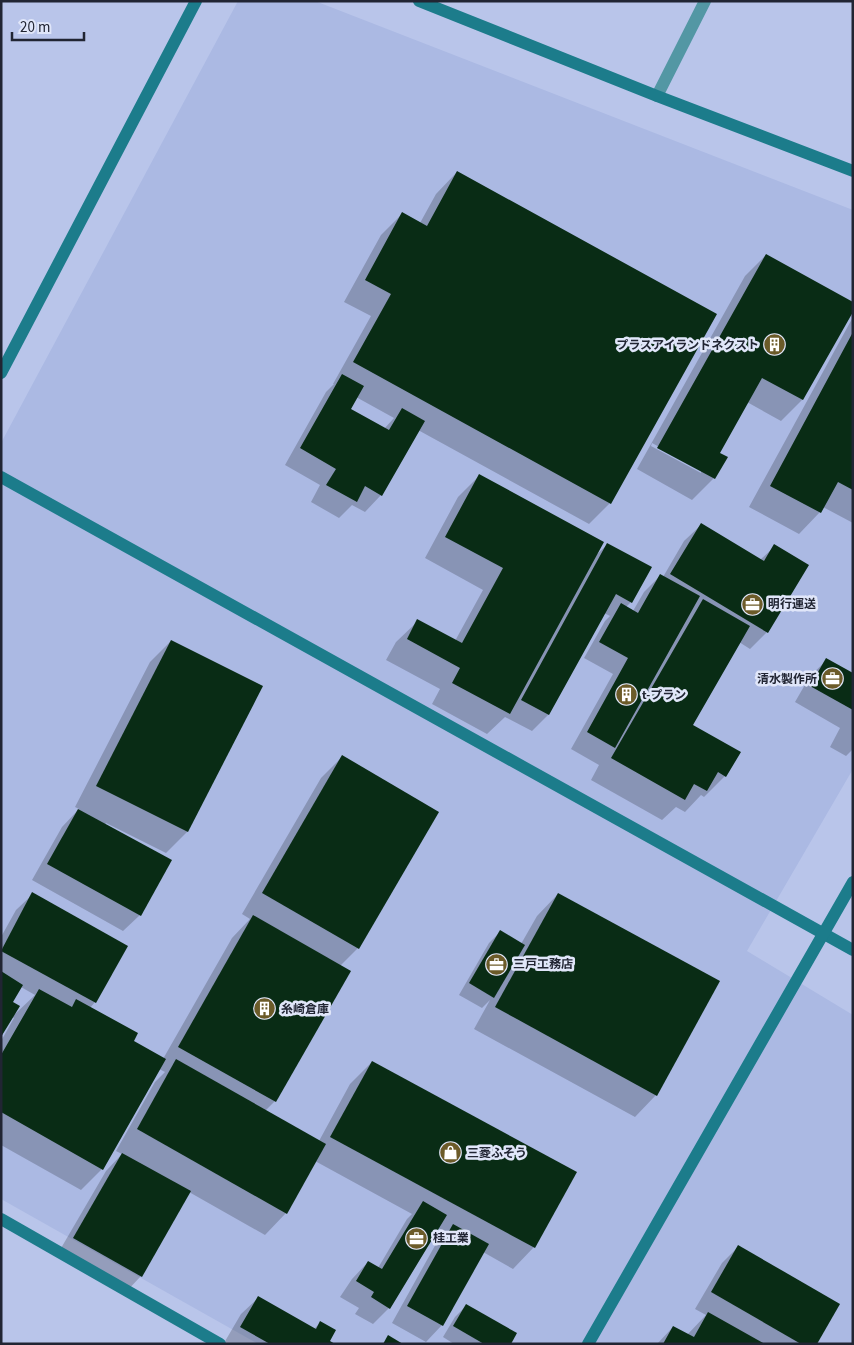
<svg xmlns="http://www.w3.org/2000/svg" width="854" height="1345" font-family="'Source Sans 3','Noto Sans JP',sans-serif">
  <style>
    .built { fill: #abb9e3 }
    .shadow { fill: #0003; fill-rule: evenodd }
    .building { fill: #092c15 }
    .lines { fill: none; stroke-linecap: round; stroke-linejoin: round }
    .street { stroke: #5397a4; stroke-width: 12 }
    .secondary { stroke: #1c7c8b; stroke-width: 12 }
    .labels { text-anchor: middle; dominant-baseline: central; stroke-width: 5; stroke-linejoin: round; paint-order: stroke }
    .poi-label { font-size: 12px; font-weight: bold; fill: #212533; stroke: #e0e6f9; text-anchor: start }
  </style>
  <rect width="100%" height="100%" fill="#b9c5ea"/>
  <path class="built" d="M238 1H315L853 210V769L747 951 853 1015V1344H258L1 1199V443Z"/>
  <g class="shadow">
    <path d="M457 172 610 503 589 524 418 430 381 495 365 512 352 505 339 518 311 502 320 485 285 465 326 392 334 384H333L371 316 344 302 381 235 402 214 420 223 436 194ZM356 397 394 418 384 429 349 409Z"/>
    <path d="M766 255 853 310 802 400 781 421 747 402 718 454 726 458 714 478 692 500 637 469 745 276ZM652 443 701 470V473L651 446Z"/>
    <path d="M853 317V523L823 507 820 512 799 534 749 507Z"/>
    <path d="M479 476 595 556 607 545 631 602 626 607 633 611 644 592 660 576 663 577 684 541 701 525 760 560 775 546 767 632 750 649 739 642 691 725 725 776 704 797 701 795 685 812 676 807 662 820 591 780 599 765 571 749 613 674 584 658 605 621 610 616 604 613 548 715 532 731 505 717 487 734 432 704 440 689 386 660 396 642 418 621 455 641 483 590 425 558 458 497Z"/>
    <path d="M171 641 261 687 187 832 166 853 106 823 105 825 140 915 123 931 32 880 62 827 79 809 75 807 150 662Z"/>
    <path d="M827 660 853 674V749L846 756 830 747 840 728 795 702 810 676Z"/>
    <path d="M342 757 358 948 340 966 275 1101 265 1111 319 1141 350 1084 372 1062 534 1247 513 1269 483 1252 442 1325 426 1342 392 1323 437 1242 446 1232 438 1228 389 1308 373 1324 355 1314 359 1308 340 1297 352 1279 368 1262 378 1268 407 1219 412 1214 315 1161 286 1213 265 1235 189 1192 141 1276 125 1293 57 1255 106 1171 122 1154 116 1151 155 1082 165 1072 159 1069 102 1169 81 1190 1 1145V1041L14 1018 12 1017 1 1035V937L16 910 33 894 126 946 95 1002 90 1008 132 1041 163 1059 232 938 250 919 242 914 321 778ZM21 987 35 995 14 1015 11 1003Z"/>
    <path d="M558 894 656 1095 635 1117 474 1029 490 1000 482 1008 459 995 489 943 500 932 521 944 537 916Z"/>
    <path d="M738 1247 816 1344H657L673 1327 687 1335 706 1315 695 1309 722 1263Z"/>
    <path d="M258 1298 314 1329 320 1323 328 1341 333 1344 224 1343 241 1314Z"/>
    <path d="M466 1306 509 1344H454L443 1337 455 1317Z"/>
  </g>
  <g class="building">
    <path d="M457 171 717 314 611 504 353 362 391 294 365 280 402 212 427 226Z"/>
    <path d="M766 254 853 302V312L803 400 762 378 720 453 728 457 715 479 657 448Z"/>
    <path d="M853 332V490L838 482 821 513 770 486Z"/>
    <path d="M342 374 364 386 351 409 389 430 402 408 425 421 382 496 365 486 357 502 326 485 336 469 300 448Z"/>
    <path d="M479 474 604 542 510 714 452 683 460 668 407 639 417 619 462 643 503 568 445 537Z"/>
    <path d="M701 523 764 561 774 544 809 565 768 633 670 574Z"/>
    <path d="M607 543 652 567 632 603 616 594 549 715 521 700Z"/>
    <path d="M660 574 700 596 615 748 587 732 628 658 599 642 621 603 638 613Z"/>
    <path d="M703 599 750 626 693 725 741 752 726 777 718 772 707 791 694 784 685 800 611 758Z"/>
    <path d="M171 640 263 686 188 832 96 786Z"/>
    <path d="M826 658 853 673V710L810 686Z"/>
    <path d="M342 755 439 812 359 949 262 893Z"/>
    <path d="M78 809 172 860 141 916 47 864Z"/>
    <path d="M32 892 128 946 96 1003 1 951Z"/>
    <path d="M558 893 720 981 657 1096 495 1007Z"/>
    <path d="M253 915 351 971 276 1102 178 1047Z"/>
    <path d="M500 930 525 945 494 998 469 983Z"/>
    <path d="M1 971 23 985 13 1002 20 1006 1 1037Z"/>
    <path d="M39 989 72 1007 76 999 138 1033 134 1041 166 1059 103 1170 1 1112V1055Z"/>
    <path d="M176 1059 326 1144 287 1214 137 1129Z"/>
    <path d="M372 1061 577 1172 535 1248 330 1137Z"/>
    <path d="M122 1153 191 1191 142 1277 73 1238Z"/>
    <path d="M423 1201 447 1215 390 1309 371 1297 374 1292 356 1281 368 1261 382 1269Z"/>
    <path d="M453 1224 489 1244 443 1326 407 1306Z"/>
    <path d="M738 1245 840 1304 817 1344H801L711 1292Z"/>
    <path d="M258 1296 316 1329 320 1321 336 1330 330 1341 335 1344H270L240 1327Z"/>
    <path d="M466 1304 517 1333 511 1344H484L453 1326Z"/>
    <path d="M708 1312 765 1344H663L673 1326 694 1337Z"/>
    <path d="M388 1335 403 1344H383Z"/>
  </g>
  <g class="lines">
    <path class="street" d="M657 96 705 1"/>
    <g class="secondary">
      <path d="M419 1 657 96 853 171"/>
      <path d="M1 373 196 1"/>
      <path d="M1 477 853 950"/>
      <path d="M1 1219 220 1344"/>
      <path d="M588 1344 853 882"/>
    </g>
  </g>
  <defs>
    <symbol id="building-disc" viewBox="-11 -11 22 22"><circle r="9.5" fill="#6c5b29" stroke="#e0e6f9"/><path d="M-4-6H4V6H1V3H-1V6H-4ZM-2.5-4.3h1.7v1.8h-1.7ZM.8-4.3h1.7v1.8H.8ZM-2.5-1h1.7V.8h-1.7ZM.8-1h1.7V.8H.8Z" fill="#fff"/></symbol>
    <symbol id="office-disc" viewBox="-11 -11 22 22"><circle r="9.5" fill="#6c5b29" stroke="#e0e6f9"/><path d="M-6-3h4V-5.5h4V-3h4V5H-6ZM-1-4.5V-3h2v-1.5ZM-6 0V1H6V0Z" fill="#fff"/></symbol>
    <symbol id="shop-disc" viewBox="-11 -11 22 22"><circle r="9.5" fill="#6c5b29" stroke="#e0e6f9"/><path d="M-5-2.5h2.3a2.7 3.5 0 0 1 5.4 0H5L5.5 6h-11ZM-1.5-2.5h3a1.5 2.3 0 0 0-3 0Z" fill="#fff"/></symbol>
  </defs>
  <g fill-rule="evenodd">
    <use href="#building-disc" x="762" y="332" width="25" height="25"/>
    <use href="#office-disc" x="740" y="592" width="25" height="25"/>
    <use href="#office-disc" x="820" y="666" width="25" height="25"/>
    <use href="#building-disc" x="614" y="682" width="25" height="25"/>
    <use href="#office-disc" x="484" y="952" width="25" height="25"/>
    <use href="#building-disc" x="252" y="996" width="25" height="25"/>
    <use href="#shop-disc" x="438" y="1140" width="25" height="25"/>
    <use href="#office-disc" x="404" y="1226" width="25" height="25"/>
  </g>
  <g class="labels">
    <g class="poi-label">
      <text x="759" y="345" text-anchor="end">プラスアイランドネクスト</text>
      <text x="768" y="604">明行運送</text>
      <text x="817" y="679" text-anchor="end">清水製作所</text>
      <text x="642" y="695">t-プラン</text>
      <text x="513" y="964">三戸工務店</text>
      <text x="281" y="1009">糸崎倉庫</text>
      <text x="467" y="1153">三菱ふそう</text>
      <text x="433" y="1238">桂工業</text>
    </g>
  </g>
  <rect width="854" height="1345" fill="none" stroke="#212533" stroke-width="5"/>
  <path d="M12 32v8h72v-8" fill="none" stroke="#212533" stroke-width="2.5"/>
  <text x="20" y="32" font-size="15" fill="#212533" stroke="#e0e6f9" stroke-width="4" paint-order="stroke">20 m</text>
</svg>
